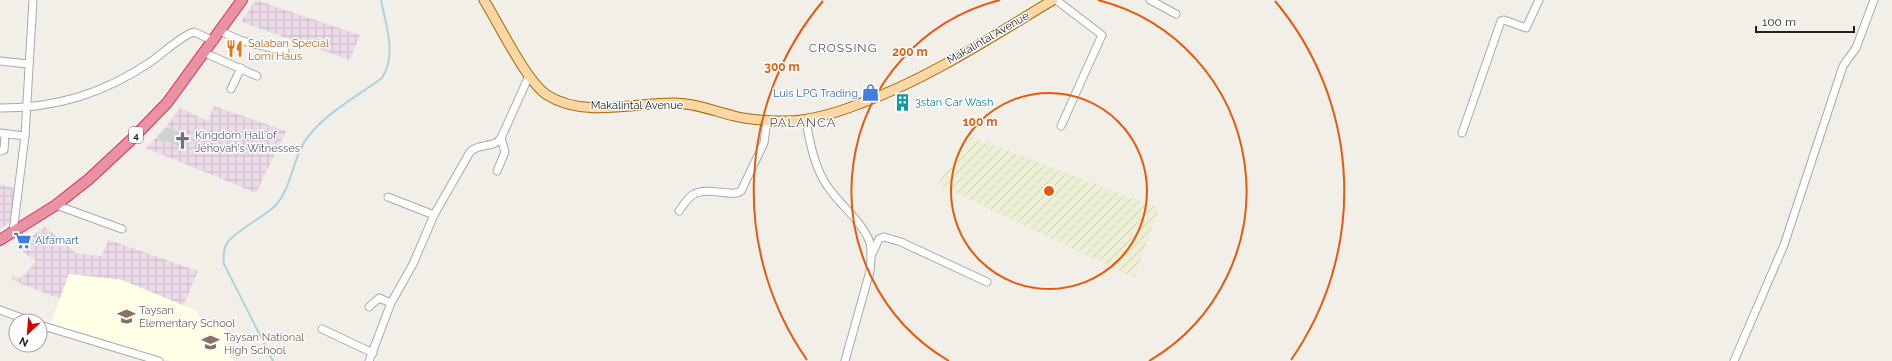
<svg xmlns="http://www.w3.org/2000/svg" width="1892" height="361" font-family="Raleway,sans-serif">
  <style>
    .industrial { fill: url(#industrial-grid) }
    .education { fill: #ffffe5 }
    .religious { fill: #d0d0d0 }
    .farmland { fill: url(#farmland-furrows) }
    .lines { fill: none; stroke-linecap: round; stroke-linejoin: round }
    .stream { stroke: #aad3df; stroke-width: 2 }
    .minor-casing { stroke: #a9a9a9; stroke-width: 9 }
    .major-casing { stroke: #a06b00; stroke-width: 11 }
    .highway-casing { stroke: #dc2a67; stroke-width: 12 }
    .minor { stroke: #fff; stroke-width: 7 }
    .major { stroke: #fcd6a4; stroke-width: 9 }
    .highway { stroke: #e892a2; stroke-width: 10 }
    .ring { fill: none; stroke: #e8590c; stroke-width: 2 }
    .labels { text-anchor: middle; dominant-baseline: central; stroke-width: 3; stroke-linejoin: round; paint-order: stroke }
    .shield { fill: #fff; stroke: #646464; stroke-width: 1 }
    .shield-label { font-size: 10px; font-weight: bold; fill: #222 }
    .street-label { font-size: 11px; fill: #222; stroke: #fff }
    .food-label { font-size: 11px; fill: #c56008; stroke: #fff; text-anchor: start }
    .shop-label { font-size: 11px; fill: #366cbe; stroke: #fff; text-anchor: end }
    .culture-label { font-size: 11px; fill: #0d838f; stroke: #fff; text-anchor: start }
    .worship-label { font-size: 11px; fill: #5b616d; stroke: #fff; text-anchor: start }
    .education-label { font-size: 11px; fill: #785e54; stroke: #fff; text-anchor: start }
    .neighbourhood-label { font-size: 12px; letter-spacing: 1px; fill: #555; stroke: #fff }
    .quarter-label { font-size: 13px; letter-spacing: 1px; fill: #555; stroke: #fff }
    .centre { fill: #e8590c; stroke: #fff; stroke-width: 2 }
    .ring-label { font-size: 12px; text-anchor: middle; font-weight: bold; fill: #e8590c; stroke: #fff; stroke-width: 3; stroke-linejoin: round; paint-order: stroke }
  </style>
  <defs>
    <pattern id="industrial-grid" width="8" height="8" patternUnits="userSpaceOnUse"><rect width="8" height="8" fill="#ebdbe8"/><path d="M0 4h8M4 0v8" fill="none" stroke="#c9bcc7"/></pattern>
    <pattern id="farmland-furrows" width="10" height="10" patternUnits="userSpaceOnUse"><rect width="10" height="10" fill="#eef0d5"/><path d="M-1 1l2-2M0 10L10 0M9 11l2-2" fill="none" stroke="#ccceb7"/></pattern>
  </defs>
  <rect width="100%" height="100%" fill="#f2efe9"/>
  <g class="industrial">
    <path d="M256 0 360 35 350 60 241 22Z"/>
    <path d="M214 106 286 131 256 193 146 148 157 137 187 150 192 138 166 127 180 108 208 121Z"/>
    <path d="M0 184 14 188 10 223 0 228Z"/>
    <path d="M45 227 76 253 101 256 109 240 198 271 183 306 122 280 69 274 60 299 12 280 13 276 19 278 24 276 36 261 23 252 19 244Z"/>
  </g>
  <path class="education" d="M69 274 122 280 197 311 201 321 231 332 226 354 234 361H170L50 325Z"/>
  <path class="religious" d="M166 127 192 138 187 150 157 137Z"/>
  <path class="farmland" d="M972 137 1159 208 1134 278 937 184Z"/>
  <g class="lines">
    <path class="stream" d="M273 361 224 264C223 257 223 250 227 243 234 232 265 216 275 206 288 193 293 166 300 150 314 119 355 98 382 78 397 54 386 26 381 0"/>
    <defs>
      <g id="minor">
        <path d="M1056 0 1102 35 1061 126"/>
        <path d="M1150 0 1176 14"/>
        <path d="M220 31 242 41 285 51"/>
        <path d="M205 53 257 76"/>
        <path d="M0 61 28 64"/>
        <path d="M231 89 241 68"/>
        <path d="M0 108C56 108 102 94 149 63 163 53 174 42 189 34L194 32 214 41"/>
        <path d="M806 120C809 140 813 161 823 179 834 201 862 219 870 243 872 252 871 262 870 271L845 361"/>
        <path d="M0 133 25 136"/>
        <path d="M1462 133 1501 21 1504 20 1526 28 1539 0"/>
        <path d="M0 151 4 150 5 134"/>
        <path d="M497 171 505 152 501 138"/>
        <path d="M388 197 434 215"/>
        <path d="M56 205 122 229"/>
        <path d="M679 211C683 206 688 197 694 194 708 186 733 198 741 191L764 143 767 120"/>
        <path d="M13 232 25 136 33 0"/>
        <path d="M871 256 879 239 884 237 901 242 987 282"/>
        <path d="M369 307 379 298 391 303"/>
        <path d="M0 310 30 321"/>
        <path d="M40 325 159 361"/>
        <path d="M322 329 373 353"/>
        <path d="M369 361 391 303 413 264 434 215 470 152C480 142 493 149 501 138L529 76"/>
        <path d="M1734 361 1784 245 1843 66 1856 48 1874 0"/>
      </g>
      <path id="major" d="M484 0C499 24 526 81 547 95 583 118 634 103 673 103 694 103 714 111 734 116 750 120 769 121 786 121 811 121 836 113 859 104 928 79 990 38 1053 0"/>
      <path id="highway" d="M0 240 56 205 89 179 132 139 167 103 242 0"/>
    </defs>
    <use href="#minor" class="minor-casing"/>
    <use href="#major" class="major-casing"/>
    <use href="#highway" class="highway-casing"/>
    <use href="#minor" class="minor"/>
    <use href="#major" class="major"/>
    <use href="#highway" class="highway"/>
  </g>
  <g class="ring">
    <circle cx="1049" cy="191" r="98"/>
    <path d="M949 361A197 197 0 0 1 1000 0M1098 0A197 197 0 0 1 1149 361"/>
    <path d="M807 360A295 295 0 0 1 823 1M1275 1A295 295 0 0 1 1291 360"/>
  </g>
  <defs>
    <symbol id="restaurant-bare" viewBox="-9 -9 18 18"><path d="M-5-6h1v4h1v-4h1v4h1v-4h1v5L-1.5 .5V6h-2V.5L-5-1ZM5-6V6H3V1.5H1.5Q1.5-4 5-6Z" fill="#e8710a" stroke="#fff" stroke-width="2.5" paint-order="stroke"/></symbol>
    <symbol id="shop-bare" viewBox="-9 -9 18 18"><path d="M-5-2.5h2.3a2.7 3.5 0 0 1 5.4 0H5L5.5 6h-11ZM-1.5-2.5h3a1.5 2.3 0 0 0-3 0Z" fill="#3f7fe0" stroke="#fff" stroke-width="2.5" paint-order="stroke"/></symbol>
    <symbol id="building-bare" viewBox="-9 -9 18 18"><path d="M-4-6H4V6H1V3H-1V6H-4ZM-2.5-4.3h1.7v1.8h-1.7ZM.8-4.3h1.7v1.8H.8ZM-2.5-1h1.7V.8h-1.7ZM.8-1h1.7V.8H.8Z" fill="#0f9aa8" stroke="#fff" stroke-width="2.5" paint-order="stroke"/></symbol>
    <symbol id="church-bare" viewBox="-9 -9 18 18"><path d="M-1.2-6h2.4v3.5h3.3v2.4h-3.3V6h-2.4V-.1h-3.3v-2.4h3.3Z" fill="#6b7280" stroke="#fff" stroke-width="2.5" paint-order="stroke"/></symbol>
    <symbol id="supermarket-bare" viewBox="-9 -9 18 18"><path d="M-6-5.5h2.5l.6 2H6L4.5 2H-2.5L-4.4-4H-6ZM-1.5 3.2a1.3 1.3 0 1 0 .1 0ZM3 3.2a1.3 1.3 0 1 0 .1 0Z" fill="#3f7fe0" stroke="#fff" stroke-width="2.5" paint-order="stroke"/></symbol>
    <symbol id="school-bare" viewBox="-9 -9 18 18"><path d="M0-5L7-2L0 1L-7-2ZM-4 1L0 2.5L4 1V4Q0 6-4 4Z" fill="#8d6e63" stroke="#fff" stroke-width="2.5" paint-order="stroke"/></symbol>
  </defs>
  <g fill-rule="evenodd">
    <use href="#restaurant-bare" x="222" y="36" width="25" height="25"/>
    <use href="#shop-bare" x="858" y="80" width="25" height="25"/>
    <use href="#building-bare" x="890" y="90" width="25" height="25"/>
    <use href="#church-bare" x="170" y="128" width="25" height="25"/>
    <use href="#supermarket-bare" x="10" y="228" width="25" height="25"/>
    <use href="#school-bare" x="114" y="304" width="25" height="25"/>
    <use href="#school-bare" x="198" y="330" width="25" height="25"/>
  </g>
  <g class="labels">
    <rect class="shield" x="129" y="127" width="14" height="16" rx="3"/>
    <g class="shield-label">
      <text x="136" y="135">4</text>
    </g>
    <g class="street-label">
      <text transform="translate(988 38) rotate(-30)">Makalintal Avenue</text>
      <text x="637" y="105">Makalintal Avenue</text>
    </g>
    <g class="food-label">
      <text x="248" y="43">Salaban Special<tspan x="248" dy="13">Lomi Haus</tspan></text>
    </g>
    <g class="shop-label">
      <text x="858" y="93">Luis LPG Trading</text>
      <text x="35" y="240" text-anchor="start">Alfamart</text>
    </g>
    <g class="culture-label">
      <text x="915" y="102">3stan Car Wash</text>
    </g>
    <g class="worship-label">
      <text x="195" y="135">Kingdom Hall of<tspan x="195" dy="13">Jehovah's Witnesses</tspan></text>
    </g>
    <g class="education-label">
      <text x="139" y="310">Taysan<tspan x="139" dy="13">Elementary School</tspan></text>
      <text x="224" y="337">Taysan National<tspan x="224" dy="13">High School</tspan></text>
    </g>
    <g class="neighbourhood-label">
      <text x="843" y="48">CROSSING</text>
    </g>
    <g class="quarter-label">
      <text x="803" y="122">PALANCA</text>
    </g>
  </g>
  <circle cx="1049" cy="191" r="6" class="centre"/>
  <g class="ring-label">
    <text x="910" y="56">200 m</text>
    <text x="782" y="71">300 m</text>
    <text x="980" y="126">100 m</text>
  </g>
  <g transform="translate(28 333) rotate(206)"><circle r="19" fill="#ffffff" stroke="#a7a7a7"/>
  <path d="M0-3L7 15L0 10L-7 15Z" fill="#d40000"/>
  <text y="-6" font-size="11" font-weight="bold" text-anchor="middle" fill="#222222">N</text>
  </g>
  <path d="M1756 26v6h98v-6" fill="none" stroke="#222222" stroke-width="2"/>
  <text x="1762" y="26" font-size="12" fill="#222222" stroke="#ffffff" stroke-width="3" paint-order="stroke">100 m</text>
</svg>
